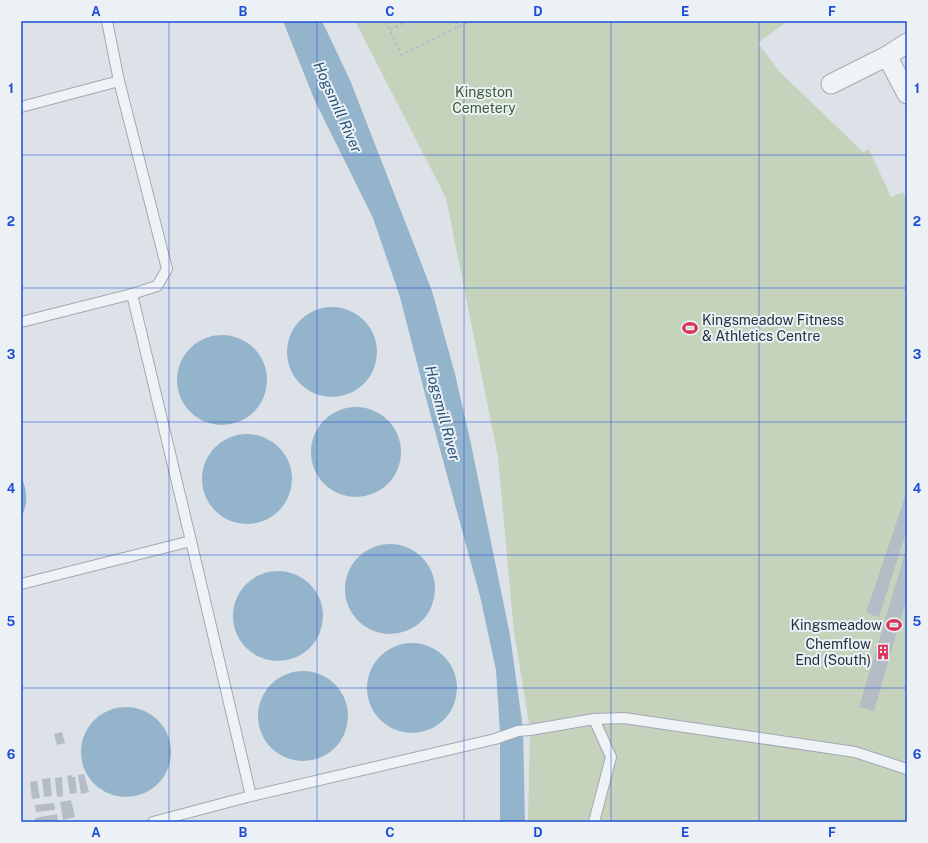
<svg xmlns="http://www.w3.org/2000/svg" width="928" height="843" font-family="'Public Sans',sans-serif">
  <style>
    .green { fill: #c5d3bd }
    .water { fill: #94b4cc }
    .building { fill: #b4bcc6 }
    .lines { fill: none; stroke-linecap: round; stroke-linejoin: round }
    .service-casing { stroke: #a2a9b3; stroke-width: 12 }
    .minor-casing { stroke: #a2a9b3; stroke-width: 21 }
    .path { stroke: #b7bdc3; stroke-width: 2.5; stroke-dasharray: 3 3; stroke-linecap: butt }
    .service { stroke: #f0f3f6; stroke-width: 10 }
    .minor { stroke: #f0f3f6; stroke-width: 19 }
    .grid { fill: none; stroke: #1d4ed8; stroke-width: 1; stroke-opacity: 0.55 }
    .labels { text-anchor: middle; dominant-baseline: central; stroke-width: 4; stroke-linejoin: round; paint-order: stroke }
    .park-label { font-size: 14px; fill: #3d5e31; stroke: #ecf1f6 }
    .poi-label { font-size: 14px; fill: #253141; stroke: #ecf1f6; text-anchor: end }
    .water-label { font-size: 15px; font-style: italic; fill: #2b5478; stroke: #ecf1f6 }
    .neatline { fill: none; stroke: #1d4ed8; stroke-width: 1.5 }
    .grid-label { font-size: 13px; text-anchor: middle; font-weight: bold; fill: #1d4ed8 }
  </style>
  <rect width="100%" height="100%" fill="#dde2e8"/>
  <path class="green" d="M355 21H788L758 43 779 71 863 152 869 149 891 197 903 192 907 200V822H528L530 730 514 632 498 457 446 198Z"/>
  <g class="water">
    <path d="M283 21H322L350 80 432 291 455 374 471 444 510 635 523 729 525 822H500V733L496 670 480 596 426 398 400 297 373 218 315 101Z"/>
    <circle cx="332" cy="352" r="45"/>
    <circle cx="222" cy="380" r="45"/>
    <circle cx="356" cy="452" r="45"/>
    <circle cx="247" cy="479" r="45"/>
    <path d="M21 476C27 490 29 503 21 517Z"/>
    <circle cx="390" cy="589" r="45"/>
    <circle cx="278" cy="616" r="45"/>
    <circle cx="412" cy="688" r="45"/>
    <circle cx="303" cy="716" r="45"/>
    <circle cx="126" cy="752" r="45"/>
  </g>
  <g class="building">
    <path d="M907 491V529L879 617 866 613Z"/>
    <path d="M906 550 907 551V597L874 711 859 707Z"/>
    <path d="M62 732 65 743 57 745 54 734Z"/>
    <path d="M84 774 89 792 81 794 78 775Z"/>
    <path d="M72 775V777H75L77 793 70 794 67 776Z"/>
    <path d="M62 777 63 796 57 797 55 778Z"/>
    <path d="M50 778 52 796 44 797 42 779Z"/>
    <path d="M37 781 40 798 32 799 30 782Z"/>
    <path d="M71 800 75 817 63 820 60 802Z"/>
    <path d="M54 803 55 810 36 812 35 805Z"/>
    <path d="M57 814 58 822H36L35 818Z"/>
  </g>
  <g class="lines">
    <defs>
      <g id="service">
        <path d="M107 21 119 81 167 269 157 286 132 294"/>
        <path d="M21 107 119 81"/>
        <path d="M21 322 132 294 191 541 251 796"/>
        <path d="M21 584 191 541"/>
        <path d="M153 822 251 796 495 739 518 731 530 730 594 719 624 718 855 752 907 769"/>
        <path d="M594 822 611 757 594 719"/>
      </g>
      <g id="minor">
        <path d="M887 56 907 94"/>
        <path d="M831 84 887 56 907 43"/>
      </g>
    </defs>
    <use href="#service" class="service-casing"/>
    <use href="#minor" class="minor-casing"/>
    <g class="path">
      <path d="M385 21 402 55 470 21"/>
      <path d="M455 21 458 27"/>
      <path d="M390 30 407 21"/>
    </g>
    <use href="#service" class="service"/>
    <use href="#minor" class="minor"/>
  </g>
  <path class="grid" d="M169 21V822M317 21V822M464 21V822M611 21V822M759 21V822M21 155H907M21 288H907M21 422H907M21 555H907M21 688H907"/>
  <defs>
    <symbol id="stadium-bare" viewBox="-9 -9 18 18"><path d="M0-5a6.5 5 0 1 0 0 10a6.5 5 0 1 0 0-10ZM-3.5-1.8h7v3.6h-7Z" fill="#db345b" stroke="#ecf1f6" stroke-width="2.5" paint-order="stroke"/></symbol>
    <symbol id="building-bare" viewBox="-9 -9 18 18"><path d="M-4-6H4V6H1V3H-1V6H-4ZM-2.5-4.3h1.7v1.8h-1.7ZM.8-4.3h1.7v1.8H.8ZM-2.5-1h1.7V.8h-1.7ZM.8-1h1.7V.8H.8Z" fill="#db345b" stroke="#ecf1f6" stroke-width="2.5" paint-order="stroke"/></symbol>
  </defs>
  <g fill-rule="evenodd">
    <use href="#stadium-bare" x="679" y="317" width="22" height="22"/>
    <use href="#stadium-bare" x="883" y="614" width="22" height="22"/>
    <use href="#building-bare" x="872" y="641" width="22" height="22"/>
  </g>
  <g class="labels">
    <g class="park-label">
      <text x="484" y="92">Kingston<tspan x="484" dy="16">Cemetery</tspan></text>
    </g>
    <g class="poi-label">
      <text x="702" y="320" text-anchor="start">Kingsmeadow Fitness<tspan x="702" dy="16">&amp; Athletics Centre</tspan></text>
      <text x="882" y="625">Kingsmeadow</text>
      <text x="871" y="644">Chemflow<tspan x="871" dy="16">End (South)</tspan></text>
    </g>
    <g class="water-label">
      <text transform="translate(338 107) rotate(66)">Hogsmill River</text>
      <text transform="translate(443 413) rotate(75)">Hogsmill River</text>
    </g>
  </g>
  <rect width="928" height="843" fill="none" stroke="#ecf1f6" stroke-width="44"/>
  <rect x="22" y="22" width="884" height="799" class="neatline"/>
  <g class="grid-label">
    <text x="96" y="16">A</text>
    <text x="243" y="16">B</text>
    <text x="390" y="16">C</text>
    <text x="538" y="16">D</text>
    <text x="685" y="16">E</text>
    <text x="832" y="16">F</text>
    <text x="11" y="93">1</text>
    <text x="917" y="93">1</text>
    <text x="11" y="226">2</text>
    <text x="917" y="226">2</text>
    <text x="11" y="359">3</text>
    <text x="917" y="359">3</text>
    <text x="11" y="493">4</text>
    <text x="917" y="493">4</text>
    <text x="11" y="626">5</text>
    <text x="917" y="626">5</text>
    <text x="11" y="759">6</text>
    <text x="917" y="759">6</text>
    <text x="96" y="837">A</text>
    <text x="243" y="837">B</text>
    <text x="390" y="837">C</text>
    <text x="538" y="837">D</text>
    <text x="685" y="837">E</text>
    <text x="832" y="837">F</text>
  </g>
</svg>
